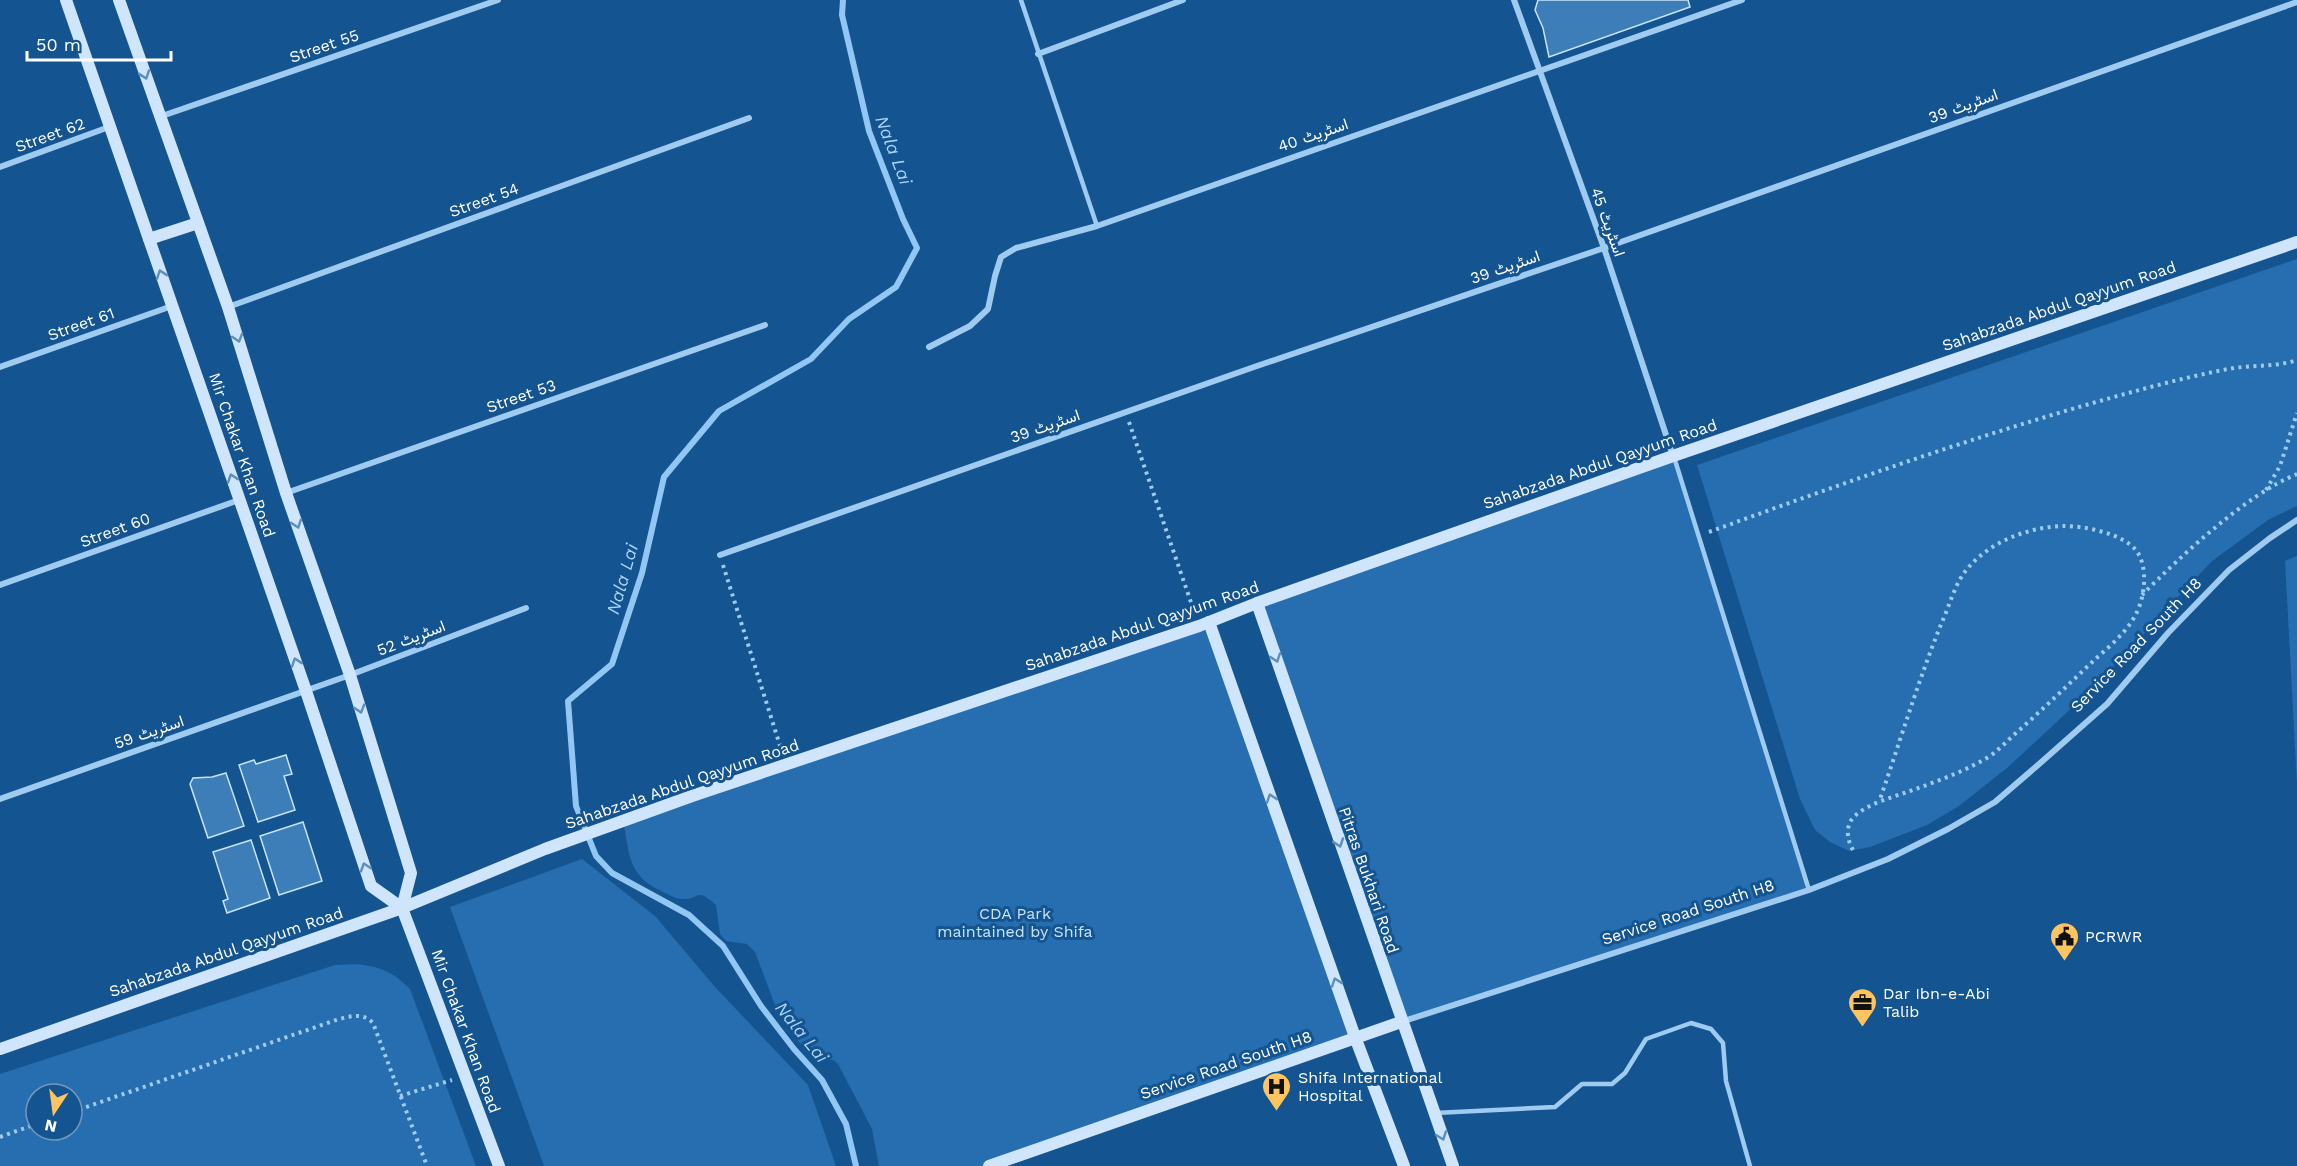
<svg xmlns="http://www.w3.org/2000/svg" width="2297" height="1166" font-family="'Work Sans',Vazirmatn,sans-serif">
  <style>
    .green { fill: #266eaf; fill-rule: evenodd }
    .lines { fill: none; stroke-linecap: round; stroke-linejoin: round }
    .stream { stroke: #92c7f4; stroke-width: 6 }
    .building { fill: #3d7eb9; stroke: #c7e3fc; stroke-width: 1.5 }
    .path { stroke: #a0cbf1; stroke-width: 4; stroke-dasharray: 3 4.5; stroke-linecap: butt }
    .lane { stroke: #a0cbf1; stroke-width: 4.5 }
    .street { stroke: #a0cbf1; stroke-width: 6 }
    .secondary { stroke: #cee5fc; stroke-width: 12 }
    .oneway { stroke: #5e8ebb }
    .labels { text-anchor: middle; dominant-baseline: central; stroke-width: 6; stroke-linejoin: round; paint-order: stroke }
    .street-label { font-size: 16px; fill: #fff; stroke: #145490 }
    .park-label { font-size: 16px; fill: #c7e3fc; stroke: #145490 }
    .poi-label { font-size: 16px; fill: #fff; stroke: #145490; text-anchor: start }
    .water-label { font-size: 18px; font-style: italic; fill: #acd5f8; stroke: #145490 }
  </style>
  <rect width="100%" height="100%" fill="#145490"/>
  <g class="green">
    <path d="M2297 259V506L2268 520 2212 561 2096 685 2046 732 2007 768 1959 806 1927 825 1870 847 1849 851 1830 842 1815 830 1800 799 1697 465Z"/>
    <path d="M1673 456 1809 890 1401 1022 1257 603Z"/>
    <path d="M2297 556V784L2285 561Z"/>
    <path d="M1209 622 1355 1037 992 1166H879L872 1129 838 1064 833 1060H818L805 1051 775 1005 755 952 747 944 726 941 720 934 716 905C695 886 700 900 683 899 675 899 668 894 661 891 627 875 630 854 623 821Z"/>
    <path d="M582 859 655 916 716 988 808 1085 836 1166H544L450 907Z"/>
    <path d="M356 964C381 967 392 971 410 989L476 1166H0V1074L335 965ZM36 1094H72V1130H36Z"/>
  </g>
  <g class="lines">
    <path class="stream" d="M843 0 842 15 869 131 903 219 917 248 896 287 849 319 811 359 719 411 664 477 642 573 612 664 568 701 576 806 596 856 612 873 689 915 723 946 761 1006 794 1049 822 1080 846 1124 856 1166"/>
  </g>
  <g class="building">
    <path d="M1538 0H1688L1690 7 1549 57 1543 28 1535 10Z"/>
    <path d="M286 755 292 774 284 776 295 810 258 822 239 765 254 760 256 764Z"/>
    <path d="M226 773 244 826 208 838 190 784 193 778 212 777Z"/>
    <path d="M303 822 322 881 279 895 260 836Z"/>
    <path d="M251 840 270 898 227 913 223 901 228 899 213 852Z"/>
  </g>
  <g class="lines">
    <g class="path">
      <path d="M1129 422 1195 614"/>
      <path d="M2266 490 2280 466 2297 413"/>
      <path d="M1709 532C1849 481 1989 431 2132 392 2165 383 2200 374 2234 368 2255 365 2276 367 2297 360"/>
      <path d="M723 565 782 752"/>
      <path d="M2142 595C2181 556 2247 494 2297 474"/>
      <path d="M1853 850C1846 838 1845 823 1857 814 1871 803 1890 798 1907 792 1935 782 1964 772 1990 756 2000 749 2008 740 2017 732 2042 710 2066 687 2090 664 2106 649 2126 634 2136 614 2145 597 2149 565 2135 549 2120 533 2085 526 2063 526 2027 527 1986 543 1964 573 1954 587 1949 607 1942 622 1918 681 1900 742 1879 802"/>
      <path d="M400 1096 452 1080"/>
      <path d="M72 1112 333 1021C347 1017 362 1011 373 1023L427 1166"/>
      <path d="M0 1137 36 1124"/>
    </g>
    <g class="lane">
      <path d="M1021 0 1097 226"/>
      <path d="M1674 457 1809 890"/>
      <path d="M1435 1113 1555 1107 1582 1084H1612L1625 1073 1646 1039 1691 1023 1711 1029 1723 1043 1726 1081 1750 1166"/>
    </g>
    <g class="street">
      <path d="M1514 0 1604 248 1673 456"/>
      <path d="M1038 54 1183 0"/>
      <path d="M159 117 498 0"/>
      <path d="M0 167 109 127"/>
      <path d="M228 307 749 118"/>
      <path d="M929 347 970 326 988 309 995 276 1001 257 1016 248 1097 226 1742 0"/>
      <path d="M0 367 172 306"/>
      <path d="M286 493 765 325"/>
      <path d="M720 555 1254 367 1604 248 2297 2"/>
      <path d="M0 585 239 500"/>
      <path d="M0 799 350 675 526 608"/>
      <path d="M1401 1022 1809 890 1888 859 1948 829 1995 802 2038 765 2107 704 2168 633 2229 570 2270 538 2297 520"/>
    </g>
    <g class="secondary">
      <path d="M66 0 306 691 371 886 402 908"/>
      <path d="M119 0 228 307 286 493 350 675 411 873 402 908 499 1166"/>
      <path d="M149 239 198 223"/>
      <path d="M1257 603 1453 1166"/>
      <path d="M1209 622 1355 1037 1404 1166"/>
      <path d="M0 1049 402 908 545 849 692 796 1199 626 1257 603 1673 456 2297 242"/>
      <path d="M989 1166 1401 1022"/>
    </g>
  </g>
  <defs><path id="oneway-chevron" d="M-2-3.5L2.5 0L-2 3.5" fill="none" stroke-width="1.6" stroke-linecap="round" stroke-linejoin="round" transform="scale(1.5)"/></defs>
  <g class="oneway">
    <use href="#oneway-chevron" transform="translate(145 75) rotate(71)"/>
    <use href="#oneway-chevron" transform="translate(161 274) rotate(-109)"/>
    <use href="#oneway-chevron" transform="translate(238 338) rotate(73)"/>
    <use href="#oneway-chevron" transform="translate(232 478) rotate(-109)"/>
    <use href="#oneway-chevron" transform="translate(297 524) rotate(71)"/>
    <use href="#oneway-chevron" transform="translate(1276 658) rotate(71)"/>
    <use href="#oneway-chevron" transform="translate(296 662) rotate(-109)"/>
    <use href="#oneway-chevron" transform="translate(360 709) rotate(73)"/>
    <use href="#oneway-chevron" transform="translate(1271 798) rotate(-109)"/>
    <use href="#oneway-chevron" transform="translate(1339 843) rotate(71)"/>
    <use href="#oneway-chevron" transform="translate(365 867) rotate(-108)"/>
    <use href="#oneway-chevron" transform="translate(1336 982) rotate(-109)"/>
    <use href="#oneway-chevron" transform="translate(1442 1136) rotate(70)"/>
  </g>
  <defs>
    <symbol id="civic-pin" viewBox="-11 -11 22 30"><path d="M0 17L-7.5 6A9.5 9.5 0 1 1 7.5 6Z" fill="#ffc460" stroke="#145490"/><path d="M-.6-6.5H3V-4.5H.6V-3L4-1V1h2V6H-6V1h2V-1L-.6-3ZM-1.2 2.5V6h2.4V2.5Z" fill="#111"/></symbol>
    <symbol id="office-pin" viewBox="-11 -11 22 30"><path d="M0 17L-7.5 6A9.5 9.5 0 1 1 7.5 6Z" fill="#ffc460" stroke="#145490"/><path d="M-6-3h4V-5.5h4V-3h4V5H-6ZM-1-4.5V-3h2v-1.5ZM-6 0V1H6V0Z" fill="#111"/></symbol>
    <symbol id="hospital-pin" viewBox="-11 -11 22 30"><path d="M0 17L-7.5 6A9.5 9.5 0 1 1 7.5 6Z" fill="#ffc460" stroke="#145490"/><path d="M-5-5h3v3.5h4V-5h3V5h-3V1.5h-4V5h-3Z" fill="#111"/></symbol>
  </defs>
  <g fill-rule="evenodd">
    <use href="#civic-pin" x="2048" y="920" width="33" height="45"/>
    <use href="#office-pin" x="1846" y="986" width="33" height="45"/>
    <use href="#hospital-pin" x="1260" y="1070" width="33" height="45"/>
  </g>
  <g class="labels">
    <g class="street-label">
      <text transform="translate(324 46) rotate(-19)">Street 55</text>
      <text transform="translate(1963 106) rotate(-20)">اسٹریٹ 39</text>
      <text transform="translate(50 135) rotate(-20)">Street 62</text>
      <text transform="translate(1313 135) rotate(-19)">اسٹریٹ 40</text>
      <text transform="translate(484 200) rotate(-20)">Street 54</text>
      <text transform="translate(1608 222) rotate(70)">اسٹریٹ 45</text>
      <text transform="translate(1505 267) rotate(-19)">اسٹریٹ 39</text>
      <text transform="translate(2059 306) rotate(-19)">Sahabzada Abdul Qayyum Road</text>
      <text transform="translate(81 324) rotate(-20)">Street 61</text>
      <text transform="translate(521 396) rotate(-19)">Street 53</text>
      <text transform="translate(1045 426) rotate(-19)">اسٹریٹ 39</text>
      <text transform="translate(242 455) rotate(71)">Mir Chakar Khan Road</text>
      <text transform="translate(1600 464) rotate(-19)">Sahabzada Abdul Qayyum Road</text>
      <text transform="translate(115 530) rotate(-20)">Street 60</text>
      <text transform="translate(1142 626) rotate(-19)">Sahabzada Abdul Qayyum Road</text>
      <text transform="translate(411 638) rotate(-21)">اسٹریٹ 52</text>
      <text transform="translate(2136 645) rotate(-46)">Service Road South H8</text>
      <text transform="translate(149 732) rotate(-19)">اسٹریٹ 59</text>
      <text transform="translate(682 784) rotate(-19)">Sahabzada Abdul Qayyum Road</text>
      <text transform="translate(1369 880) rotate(71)">Pitras Bukhari Road</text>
      <text transform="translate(1688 912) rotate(-18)">Service Road South H8</text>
      <text transform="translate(226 952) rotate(-19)">Sahabzada Abdul Qayyum Road</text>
      <text transform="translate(466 1031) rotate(70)">Mir Chakar Khan Road</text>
      <text transform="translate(1226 1065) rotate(-19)">Service Road South H8</text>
    </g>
    <g class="park-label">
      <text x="1015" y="913">CDA Park<tspan x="1015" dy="18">maintained by Shifa</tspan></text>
    </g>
    <g class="poi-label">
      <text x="2085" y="936">PCRWR</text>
      <text x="1883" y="993">Dar Ibn-e-Abi<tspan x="1883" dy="18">Talib</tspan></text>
      <text x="1298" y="1077">Shifa International<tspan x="1298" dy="18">Hospital</tspan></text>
    </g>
    <g class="water-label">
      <text transform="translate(894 150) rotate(69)">Nala Lai</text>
      <text transform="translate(622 579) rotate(-74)">Nala Lai</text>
      <text transform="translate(802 1032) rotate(51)">Nala Lai</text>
    </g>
  </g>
  <g transform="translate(54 1112) rotate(193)"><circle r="28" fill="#145490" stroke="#7298bc" stroke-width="1.5"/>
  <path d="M0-4.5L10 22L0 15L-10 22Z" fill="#ffc460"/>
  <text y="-9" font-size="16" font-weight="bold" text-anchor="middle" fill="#ffffff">N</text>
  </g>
  <path d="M27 51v9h144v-9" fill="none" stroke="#ffffff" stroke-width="3"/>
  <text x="36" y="51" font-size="18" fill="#ffffff" stroke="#145490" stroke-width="4.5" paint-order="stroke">50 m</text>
</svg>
